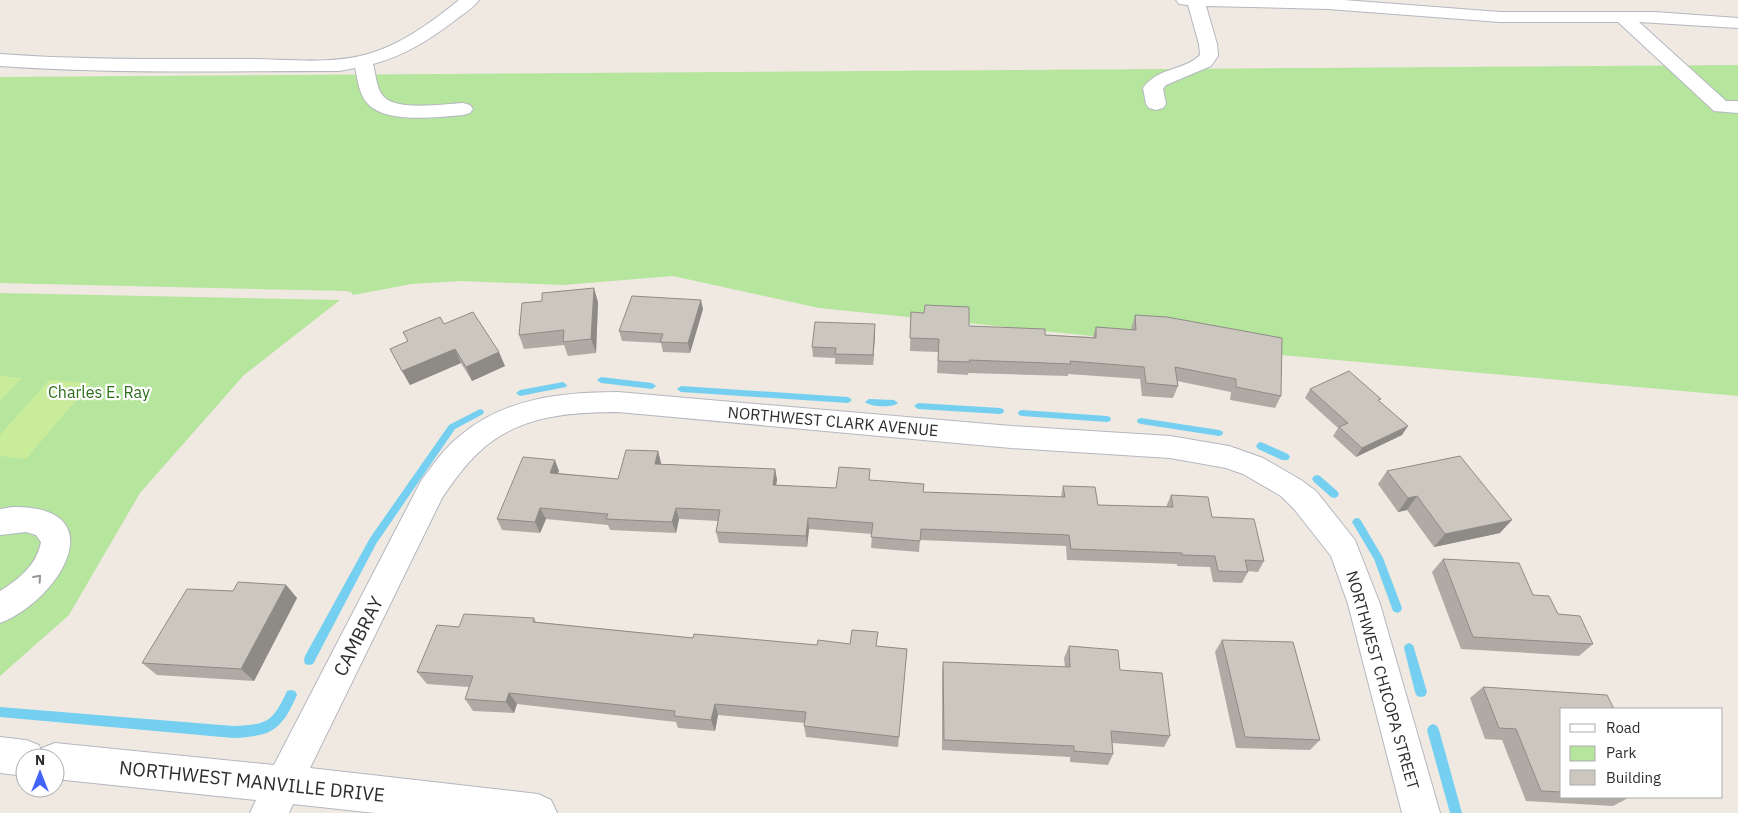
<svg xmlns="http://www.w3.org/2000/svg" width="1738" height="813" font-family="'IBM Plex Sans',sans-serif">
  <style>
    .green { fill: #b6e59e }
    .pitch { fill: #c9ec9a }
    .lines { fill: none; stroke-linecap: round; stroke-linejoin: round }
    .stream { fill: #75cff0; fill-rule: evenodd }
    .minor-casing { stroke: #b4b7c1; stroke-width: 2 }
    .minor { fill: #fff; fill-rule: evenodd }
    .wall { fill: #afaba4 }
    .shaded-wall { fill: #8e8b86 }
    .building { fill: #cbc7bf; stroke: #8e8b86 }
    .oneway { stroke: #969696 }
    .labels { text-anchor: middle; dominant-baseline: central; stroke-width: 4.5; stroke-linejoin: round; paint-order: stroke }
    .park-label { font-size: 16px; fill: #2c6e1b; stroke: #fff }
    .street-label { font-size: 16px; fill: #2e2e2e; stroke: #fff }
    .near-street-label { font-size: 19px; fill: #2e2e2e; stroke: #fff }
  </style>
  <rect width="100%" height="100%" fill="#efe9e1"/>
  <g class="green">
    <path d="M1738 65V396L1249 352 819 308 673 276 563 285 462 281 412 284 353 295 351 292 345 291 0 283V77Z"/>
    <path d="M0 293 340 300 244 375 140 493 69 615 0 676Z"/>
  </g>
  <g class="pitch">
    <path d="M0 376 22 378 0 401Z"/>
    <path d="M49 380 91 383 26 459 0 456V435Z"/>
  </g>
  <g class="lines">
    <g class="stream">
      <path d="M601 377 652 383 656 386 652 389 601 383 597 380Z"/>
      <path d="M563 382 567 385 566 387 520 396 516 393 520 390Z"/>
      <path d="M681 386 848 397 852 400 848 403 681 392 677 389Z"/>
      <path d="M869 399 894 400 898 403C893 408 870 407 865 402Z"/>
      <path d="M918 403 1000 408 1003 409 1004 411 1003 413 1000 414 918 409 914 406Z"/>
      <path d="M480 409 483 410 484 412 483 414 455 429 376 544 313 664 309 665 305 664 304 660 305 656 370 538 449 425Z"/>
      <path d="M1022 410 1107 416 1110 417 1111 419 1110 421 1107 422 1022 416 1019 415 1018 413 1019 411Z"/>
      <path d="M1141 418 1219 430 1222 431 1223 433 1222 435 1219 436 1141 424 1138 423 1137 421 1138 419Z"/>
      <path d="M1261 442 1288 454 1290 457 1288 460H1282L1258 449 1256 446 1258 443Z"/>
      <path d="M1317 475 1320 476 1337 491 1339 494 1337 497 1334 498 1331 497 1314 482 1312 479 1314 476Z"/>
      <path d="M1357 518 1360 519 1383 558 1402 608 1401 611 1397 613 1393 611 1374 559 1352 522 1354 519Z"/>
      <path d="M1409 643 1413 645 1414 648 1427 692 1425 696 1421 697 1417 696 1415 692 1404 648 1405 645Z"/>
      <path d="M291 690 295 691 297 695C281 731 272 736 233 738L0 717V707L233 726C267 725 273 722 287 691Z"/>
      <path d="M1433 724 1437 726 1439 730 1462 813H1450L1427 730 1429 726Z"/>
    </g>
    <defs>
      <g id="minor">
        <path d="M459 0H479C474 7 465 13 458 18 432 38 405 56 373 64 376 74 376 89 384 97 397 111 444 104 463 103L470 105 473 109 470 113 463 115C438 117 387 124 368 104 359 95 358 80 355 68L339 71C226 71 113 74 0 66V54C82 60 165 59 247 59 286 59 330 65 368 54 402 44 432 22 459 0Z"/>
        <path d="M1176 0H1344L1500 12H1655L1738 18V28L1639 22 1726 101H1738V113L1714 111 1618 22H1500L1328 9 1206 6 1217 44 1218 56 1211 66 1166 85 1163 89 1166 104 1163 108 1156 110 1149 108 1146 104 1143 88C1158 67 1184 71 1200 55L1199 44 1188 5 1179 4Z"/>
        <path d="M618 392 1011 426 1170 436 1229 446 1263 458 1301 480 1316 491 1355 540 1380 604 1440 813H1402L1348 604 1331 556 1294 509 1281 496 1243 474 1226 468 1170 458 1011 448 618 412C568 412 516 416 478 453 464 466 453 482 442 498L310 768 538 794 551 800 557 813H375L293 804 289 813H250L256 800 55 779V758H25V776L0 773V737L26 740 39 745 41 751 42 748 55 743 274 765 421 481C433 465 445 447 461 435 505 398 563 392 618 392Z"/>
        <path d="M13 507C116 506 60 600 0 623V591C19 579 37 565 41 542L36 535 26 532 0 535V509Z"/>
      </g>
    </defs>
    <use href="#minor" class="minor-casing"/>
    <use href="#minor" class="minor"/>
  </g>
  <g class="wall">
    <path d="M598 302 596 353 568 356 564 345 524 349 519 335Z"/>
    <path d="M703 309 690 353 663 352 661 343 622 341 619 331Z"/>
    <path d="M911 312 969 326 1045 335 1093 337 1096 327 1131 330 1135 315 1281 396 1275 408 1230 400 1231 392 1177 381 1178 386 1173 398 1142 396 1140 379 1068 374V376L968 373V375L937 373 938 352 910 351Z"/>
    <path d="M444 324 505 366 472 381 461 363 410 385 390 349 408 342 403 332Z"/>
    <path d="M875 333 873 365 835 364V358L813 357 812 347Z"/>
    <path d="M1310 389 1379 401 1402 435 1356 457 1333 436 1338 428 1305 398Z"/>
    <path d="M658 451 661 463V464L775 469 777 480 776 485 836 488 870 480 923 492 1061 497 1063 486 1098 505 1166 507 1171 495 1212 517 1264 561 1258 572 1248 571V572L1242 583 1213 582 1210 567 1177 566V564L1067 560 1066 546 920 540 919 552 871 548 872 534 809 529 807 547 719 543 716 532 718 521 679 519 676 533 610 530 608 525 546 519 540 533 502 530 497 519 559 471 558 473 618 479Z"/>
    <path d="M1387 471 1500 533 1434 547 1407 510 1398 512 1378 484Z"/>
    <path d="M1443 559 1533 595 1593 644 1579 656 1461 649 1432 572Z"/>
    <path d="M286 585 297 598 254 681 157 675 142 663 233 591Z"/>
    <path d="M534 618 536 622 693 638 817 645 878 646 907 649 898 747 806 737 804 726 805 723 718 715 715 731 678 728 676 722 517 704 514 713 473 711 465 699 469 687 427 684 417 672 459 627Z"/>
    <path d="M1222 640 1320 740 1310 750 1236 748 1215 652Z"/>
    <path d="M1069 646 1120 670 1170 736 1164 747 1112 743 1113 754 1108 765 1070 762V757L942 750V673L943 662 1065 667 1064 658Z"/>
    <path d="M1483 687 1562 709V797H1630L1613 806 1526 801 1502 740 1485 739 1470 698Z"/>
  </g>
  <g class="shaded-wall">
    <path d="M594 288 598 302 596 353 591 339Z"/>
    <path d="M701 300 703 309 690 353 688 343Z"/>
    <path d="M875 324V333L873 365V355Z"/>
    <path d="M455 349 461 363 410 385 402 371Z"/>
    <path d="M499 352 505 366 472 381 466 367Z"/>
    <path d="M1408 426 1402 435 1356 457 1362 448Z"/>
    <path d="M658 451 661 463 658 475 655 464Z"/>
    <path d="M555 460 559 471 554 484 550 473Z"/>
    <path d="M775 469 777 480 774 496 773 485Z"/>
    <path d="M1417 496 1407 510 1398 512 1408 498Z"/>
    <path d="M540 508 546 519 540 533 535 522Z"/>
    <path d="M676 508 679 519 676 533 672 522Z"/>
    <path d="M808 518 809 529 807 547 806 536Z"/>
    <path d="M1512 520 1500 533 1434 547 1445 534Z"/>
    <path d="M286 585 297 598 254 681 241 669Z"/>
    <path d="M509 693 517 704 514 713 506 702Z"/>
    <path d="M715 704 718 715 715 731 711 720Z"/>
  </g>
  <g class="building">
    <path d="M594 288 591 339 563 342 564 330 519 335 522 303 542 301V293Z"/>
    <path d="M632 296 701 300 688 343 660 342 663 334 619 331Z"/>
    <path d="M925 305 969 307V326L1045 329V335L1096 338V327L1136 330 1135 315 1167 317 1282 338 1281 396 1236 387V379L1175 367 1178 386 1146 383 1144 367 1070 361 1071 364 969 360 970 362 938 361 939 339 910 338 911 312 924 313Z"/>
    <path d="M473 312 499 352 466 367 455 349 402 371 390 349 408 341 403 332 440 317 444 324Z"/>
    <path d="M815 322 875 324 873 355 835 354 836 348 812 347Z"/>
    <path d="M1349 371 1381 399 1378 400 1408 426 1362 448 1339 427 1348 423 1310 389Z"/>
    <path d="M626 450 658 451 655 464 775 469 773 485 836 488 839 467 870 469 869 480 924 484 923 492 1065 497 1063 486 1095 487 1098 505 1173 507 1171 495 1208 497 1212 517 1254 519 1264 561 1245 560 1248 572 1218 571 1215 556 1182 555V553L1071 549 1069 535 921 529 920 541 871 537 873 523 808 518 806 536 716 532 720 510 676 508 672 522 606 519 608 514 540 508 535 522 497 519 523 457 555 460 550 473 618 479Z"/>
    <path d="M1460 456 1512 520 1445 534 1417 496 1408 498 1387 471Z"/>
    <path d="M1443 559 1519 563 1533 595 1549 596 1558 614 1580 616 1593 644 1473 637Z"/>
    <path d="M238 582 286 585 241 669 142 663 187 589 233 591Z"/>
    <path d="M464 614 534 618 533 622 693 638 694 634 817 645 818 640 850 644 852 630 878 632 876 646 907 649 899 737 804 726 806 712 715 704 711 720 674 716 675 711 509 693 506 702 465 699 473 676 417 672 437 625 459 627Z"/>
    <path d="M1222 640 1293 642 1320 740 1245 737Z"/>
    <path d="M1069 646 1118 650 1120 670 1162 673 1170 736 1111 731 1113 754 1074 751V746L944 740 943 662 1070 667Z"/>
    <path d="M1483 687 1607 695 1614 709H1562V792L1541 791 1516 729 1499 728Z"/>
  </g>
  <defs><path id="oneway-chevron" d="M-2-3.5L2.5 0L-2 3.5" fill="none" stroke-width="1.6" stroke-linecap="round" stroke-linejoin="round" transform="scale(1.25)"/></defs>
  <use class="oneway" href="#oneway-chevron" transform="translate(38 578) rotate(-48)"/>
  <g class="labels">
    <g class="park-label">
      <text x="99" y="392">Charles E. Ray</text>
    </g>
    <g class="street-label">
      <text transform="translate(833 421) rotate(5)">NORTHWEST CLARK AVENUE</text>
      <text transform="translate(1383 680) rotate(74)">NORTHWEST CHICOPA STREET</text>
    </g>
    <g class="near-street-label">
      <text transform="translate(358 636) rotate(-63)">CAMBRAY</text>
      <text transform="translate(252 781) rotate(6)">NORTHWEST MANVILLE DRIVE</text>
    </g>
  </g>
  <rect x="1560" y="708" width="162" height="90" fill="#ffffff" stroke="#ababab"/>
  <rect x="1570" y="724" width="25" height="8" fill="#ffffff" stroke="#ababab"/>
  <text x="1606" y="733" font-size="15" fill="#2e2e2e">Road</text>
  <rect x="1570" y="746" width="25" height="15" fill="#b6e59e" stroke="#ababab"/>
  <text x="1606" y="758" font-size="15" fill="#2e2e2e">Park</text>
  <rect x="1570" y="770" width="25" height="15" fill="#cbc7bf" stroke="#ababab"/>
  <text x="1606" y="783" font-size="15" fill="#2e2e2e">Building</text>
  <g transform="translate(40 773)"><circle r="24" fill="#ffffff" stroke="#ababab"/>
  <path d="M0-4L9 19L0 12L-9 19Z" fill="#4264fb"/>
  <text y="-8" font-size="14" font-weight="bold" text-anchor="middle" fill="#2e2e2e">N</text>
  </g>
</svg>
